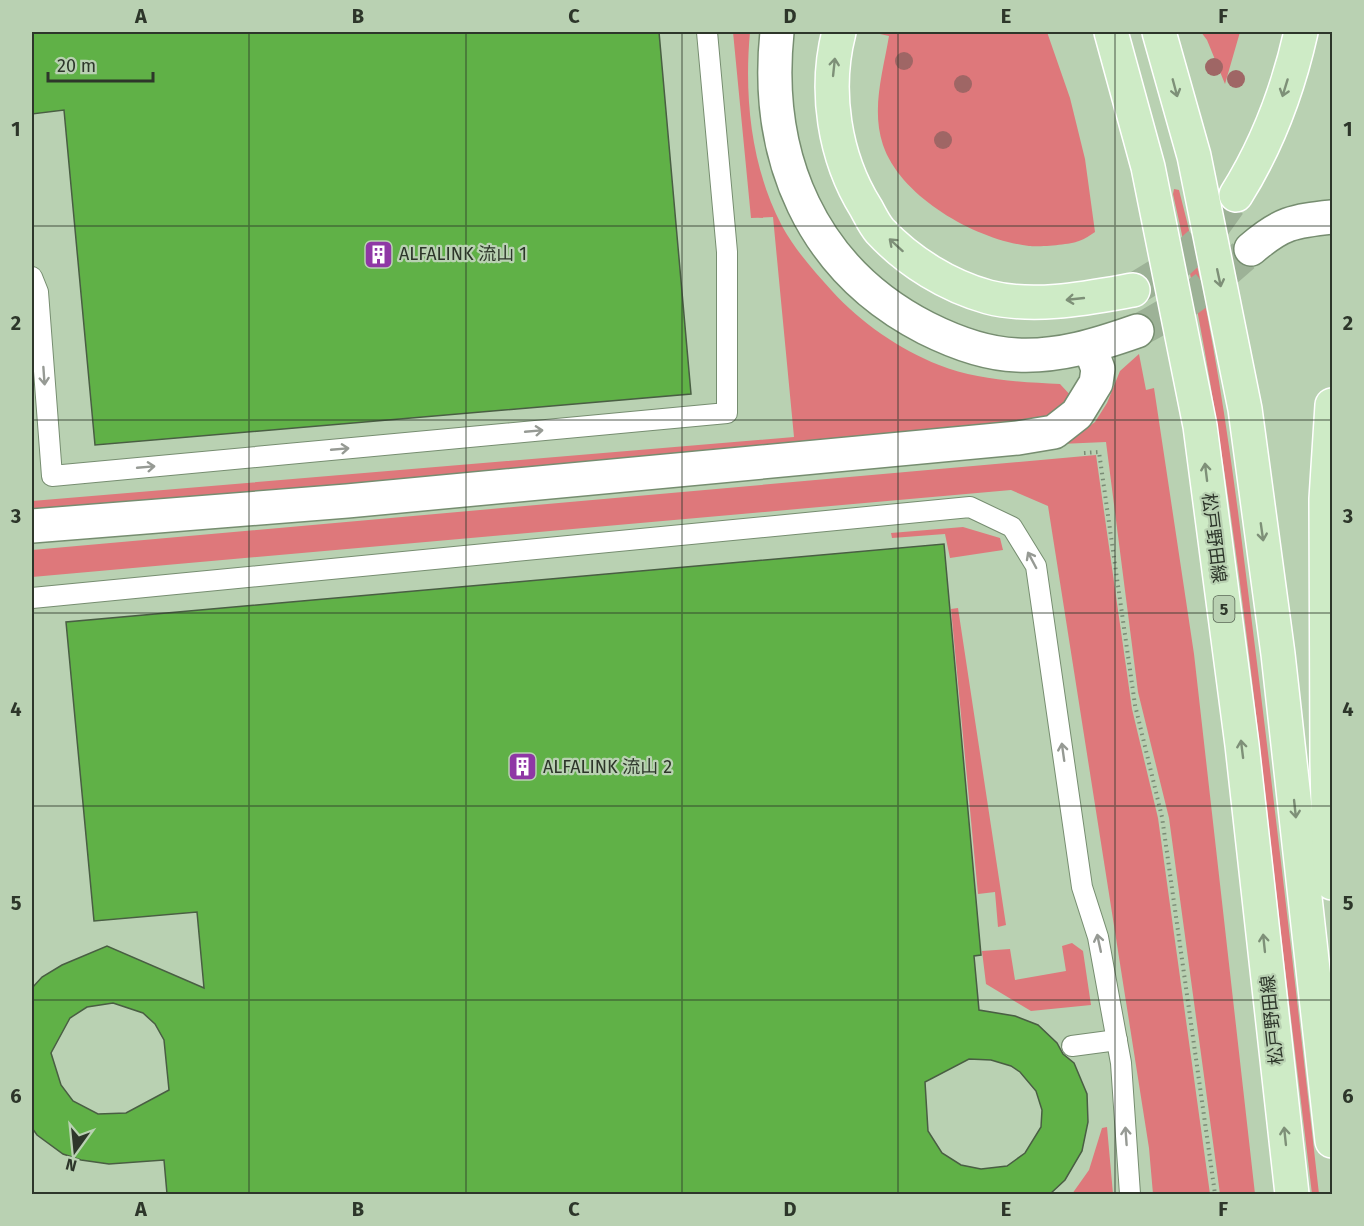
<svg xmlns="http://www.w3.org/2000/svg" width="1364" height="1226" font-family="'Fira Sans','Noto Sans JP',sans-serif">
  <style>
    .green { fill: #de787b }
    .building { fill: #60b147; stroke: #495e43; stroke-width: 1.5; fill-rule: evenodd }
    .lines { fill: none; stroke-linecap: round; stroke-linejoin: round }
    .street-tunnel { stroke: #9db297; stroke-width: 33; stroke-dasharray: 33 16; stroke-linecap: butt }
    .primary-tunnel { stroke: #9db297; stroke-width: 33; stroke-dasharray: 33 16; stroke-linecap: butt }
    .lane-casing { stroke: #768d70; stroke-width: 22 }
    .street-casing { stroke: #768d70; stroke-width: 36 }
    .primary-casing { stroke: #fff; stroke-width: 36 }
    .path { stroke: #7a8b75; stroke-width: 4; stroke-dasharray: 1.5 4.5; stroke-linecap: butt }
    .lane { stroke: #fff; stroke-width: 20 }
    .street { stroke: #fff; stroke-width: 33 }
    .primary { stroke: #ceebc6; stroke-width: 33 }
    .tree { fill: #9f6665 }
    .oneway { stroke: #7e9078 }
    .oneway2 { stroke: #969a94 }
    .grid { fill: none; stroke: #2d362a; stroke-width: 1.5; stroke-opacity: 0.55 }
    .labels { text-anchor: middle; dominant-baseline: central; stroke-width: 4.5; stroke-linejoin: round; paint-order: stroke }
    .shield { fill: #b9d1b2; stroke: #576453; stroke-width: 1.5 }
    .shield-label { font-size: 16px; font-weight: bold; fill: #2d362a }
    .poi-label { font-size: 18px; fill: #2d362a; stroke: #b9d1b2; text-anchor: start }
    .street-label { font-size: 18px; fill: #2d362a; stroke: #b9d1b2 }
    .neatline { fill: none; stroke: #2d362a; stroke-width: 2 }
    .grid-label { font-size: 20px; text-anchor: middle; font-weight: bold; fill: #2d362a }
  </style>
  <rect width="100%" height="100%" fill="#b9d1b2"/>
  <g class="green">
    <path d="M733 32H750C744 97 751 167 782 226 795 250 814 271 832 291 861 323 899 349 939 365 977 380 1020 382 1060 384L1073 398 1050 417 1030 423 32 512V501L794 437 773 217 751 218Z"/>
    <path d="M871 32H1047L1070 98 1085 159 1095 232C1090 235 1085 239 1079 241 1069 245 1039 247 1029 246 977 240 901 198 883 145 871 109 883 72 889 36Z"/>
    <path d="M1201 32H1240L1225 84 1207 40Z"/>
    <path d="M1174 189 1179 190C1220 345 1237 504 1257 663 1279 840 1299 1017 1319 1194H1312C1298 1075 1283 956 1270 836 1246 621 1221 405 1173 194Z"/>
    <path d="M1139 354 1146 390 1154 388 1194 654 1255 1194H1220L1169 818 1138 692 1106 442 1060 444 1072 439 1095 422 1107 403 1120 371Z"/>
    <path d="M1096 455 1132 709 1158 818 1210 1194H1153L1149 1148 1048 506 1011 490 32 577V550Z"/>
    <path d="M963 527 1000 538 1003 550 950 558 945 534 892 538 891 533Z"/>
    <path d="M958 608 1006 925 998 927 995 892 978 894 951 609Z"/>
    <path d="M1072 943 1083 951 1091 1005 1031 1011 986 984 982 951 1010 949 1015 980 1066 971 1062 946Z"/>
    <path d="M1107 1127 1113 1194H1072L1089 1170 1102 1128Z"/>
  </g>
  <g class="building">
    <path d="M32 32H659L691 394 95 445 64 110 32 114Z"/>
    <path d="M944 544 981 955 974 956 979 1010 1015 1016 1038 1025 1057 1043 1063 1054 1074 1063 1087 1094 1088 1122 1082 1151 1065 1180 1050 1194H167L164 1160 109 1164 81 1160 63 1154 37 1135 32 1128V988L42 977 62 965 107 946 204 988 197 912 94 921 66 622ZM113 1003 143 1013 155 1024 164 1040 169 1090 126 1113 98 1114 73 1101 61 1085 51 1053 70 1018 87 1007ZM969 1059 991 1060 1011 1066 1020 1072 1036 1091 1042 1110 1041 1127 1025 1153 1007 1166 981 1169 961 1165 942 1153 928 1131 925 1082Z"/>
  </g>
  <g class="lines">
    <path class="street-tunnel" d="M1137 331C1182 308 1213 283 1251 249"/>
    <path class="primary-tunnel" d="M1133 290 1179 262 1206 237 1236 195"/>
    <defs>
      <g id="lane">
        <path d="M32 277 38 292 52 476 727 413V252L707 32"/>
        <path d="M32 598 970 507 1012 527 1036 566 1082 887 1098 937 1121 1063 1130 1194"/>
        <path d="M1072 1046 1117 1040"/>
      </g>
      <g id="street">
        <path d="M777 32C764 157 811 269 926 328 954 342 986 354 1017 355 1059 357 1097 345 1137 331"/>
        <path d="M1251 249C1281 223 1293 221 1332 217"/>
        <path d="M32 526 347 501 1018 438 1054 432 1077 414 1096 383 1098 369 1090 347"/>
      </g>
      <g id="primary">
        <path d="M839 32C824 90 834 157 866 208 870 215 874 224 880 231 909 262 948 286 988 297 1034 309 1088 298 1133 290"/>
        <path d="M1111 32 1148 167 1200 426 1242 745 1292 1194"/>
        <path d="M1159 32 1194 156 1245 409 1278 654 1332 1141"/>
        <path d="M1236 195C1268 144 1288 90 1301 32"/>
        <path d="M1332 405 1326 499 1327 762 1329 853 1332 883"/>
      </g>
    </defs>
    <use href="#lane" class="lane-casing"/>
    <use href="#street" class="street-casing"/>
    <use href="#primary" class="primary-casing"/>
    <path class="path" d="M1084 453 1099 452 1135 705 1162 817 1215 1194"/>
    <use href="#lane" class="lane"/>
    <use href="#street" class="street"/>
    <use href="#primary" class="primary"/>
  </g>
  <g class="tree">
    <circle cx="904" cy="61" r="9"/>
    <circle cx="1214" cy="67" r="9"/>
    <circle cx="1236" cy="79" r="9"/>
    <circle cx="963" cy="84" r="9"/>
    <circle cx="943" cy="140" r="9"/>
  </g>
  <defs><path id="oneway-shaft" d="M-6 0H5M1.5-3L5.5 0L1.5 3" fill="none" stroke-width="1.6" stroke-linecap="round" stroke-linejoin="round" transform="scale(1.5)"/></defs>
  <g class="oneway">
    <use href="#oneway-shaft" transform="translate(834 67) rotate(-84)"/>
    <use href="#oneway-shaft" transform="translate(1175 88) rotate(75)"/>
    <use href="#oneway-shaft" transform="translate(1285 88) rotate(107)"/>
    <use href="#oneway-shaft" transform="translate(896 245) rotate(-138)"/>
    <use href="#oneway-shaft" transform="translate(1219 278) rotate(78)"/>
    <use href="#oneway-shaft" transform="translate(1075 299) rotate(174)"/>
    <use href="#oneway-shaft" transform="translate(1206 472) rotate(-97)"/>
    <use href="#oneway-shaft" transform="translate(1262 532) rotate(82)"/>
    <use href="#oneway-shaft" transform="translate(1242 749) rotate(-97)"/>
    <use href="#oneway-shaft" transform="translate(1295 809) rotate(84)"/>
    <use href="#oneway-shaft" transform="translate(1264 943) rotate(-96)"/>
    <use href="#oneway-shaft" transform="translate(1285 1136) rotate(-96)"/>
  </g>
  <g class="oneway2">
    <use href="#oneway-shaft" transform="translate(44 376) rotate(86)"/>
    <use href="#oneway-shaft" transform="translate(534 431) rotate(-5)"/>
    <use href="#oneway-shaft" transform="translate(340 449) rotate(-5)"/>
    <use href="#oneway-shaft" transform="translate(146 467) rotate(-5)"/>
    <use href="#oneway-shaft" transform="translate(1032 560) rotate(-118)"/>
    <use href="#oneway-shaft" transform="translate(1063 752) rotate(-98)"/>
    <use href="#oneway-shaft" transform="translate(1099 943) rotate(-102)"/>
    <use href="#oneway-shaft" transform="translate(1126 1136) rotate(-94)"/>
  </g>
  <path class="grid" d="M249 32V1194M466 32V1194M682 32V1194M898 32V1194M1115 32V1194M32 226H1332M32 420H1332M32 613H1332M32 806H1332M32 1000H1332"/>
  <defs>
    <symbol id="building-square" viewBox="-11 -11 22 22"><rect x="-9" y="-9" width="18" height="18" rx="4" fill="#8f38a5" stroke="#b9d1b2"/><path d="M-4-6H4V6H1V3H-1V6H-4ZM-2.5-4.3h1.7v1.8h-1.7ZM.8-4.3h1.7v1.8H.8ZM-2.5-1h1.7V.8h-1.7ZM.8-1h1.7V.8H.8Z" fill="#fff"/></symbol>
  </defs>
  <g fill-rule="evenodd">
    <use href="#building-square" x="362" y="238" width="33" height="33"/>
    <use href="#building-square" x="506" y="750" width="33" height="33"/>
  </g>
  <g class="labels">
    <rect class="shield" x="1213.5" y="596" width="21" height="26" rx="4.5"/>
    <g class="shield-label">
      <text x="1224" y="609">5</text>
    </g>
    <g class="poi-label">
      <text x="399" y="254">ALFALINK 流山 1</text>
      <text x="543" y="767">ALFALINK 流山 2</text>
    </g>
    <g class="street-label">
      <text transform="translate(1214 538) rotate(83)">松戸野田線</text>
      <text transform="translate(1272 1020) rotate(-96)">松戸野田線</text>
    </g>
  </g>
  <rect width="1364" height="1226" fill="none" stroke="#b9d1b2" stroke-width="66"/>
  <g transform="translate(75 1151) rotate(195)" stroke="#b9d1b2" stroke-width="4.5" paint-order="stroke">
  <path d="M0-4.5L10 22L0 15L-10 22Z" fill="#2d362a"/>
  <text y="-9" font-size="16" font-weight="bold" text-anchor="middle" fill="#2d362a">N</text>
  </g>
  <path d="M48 72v9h105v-9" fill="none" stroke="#2d362a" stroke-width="3"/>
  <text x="57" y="72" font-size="18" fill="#2d362a" stroke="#b9d1b2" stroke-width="4.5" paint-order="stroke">20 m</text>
  <rect x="33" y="33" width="1298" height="1160" class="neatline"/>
  <g class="grid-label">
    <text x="141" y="23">A</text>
    <text x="358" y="23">B</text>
    <text x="574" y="23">C</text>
    <text x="790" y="23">D</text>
    <text x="1006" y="23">E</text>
    <text x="1223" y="23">F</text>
    <text x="16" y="136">1</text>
    <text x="1348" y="136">1</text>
    <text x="16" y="330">2</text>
    <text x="1348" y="330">2</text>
    <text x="16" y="523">3</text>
    <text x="1348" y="523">3</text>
    <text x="16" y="716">4</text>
    <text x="1348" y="716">4</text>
    <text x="16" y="910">5</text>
    <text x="1348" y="910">5</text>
    <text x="16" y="1103">6</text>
    <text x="1348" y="1103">6</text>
    <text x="141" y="1216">A</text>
    <text x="358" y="1216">B</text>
    <text x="574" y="1216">C</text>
    <text x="790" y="1216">D</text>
    <text x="1006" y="1216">E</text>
    <text x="1223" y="1216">F</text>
  </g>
</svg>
